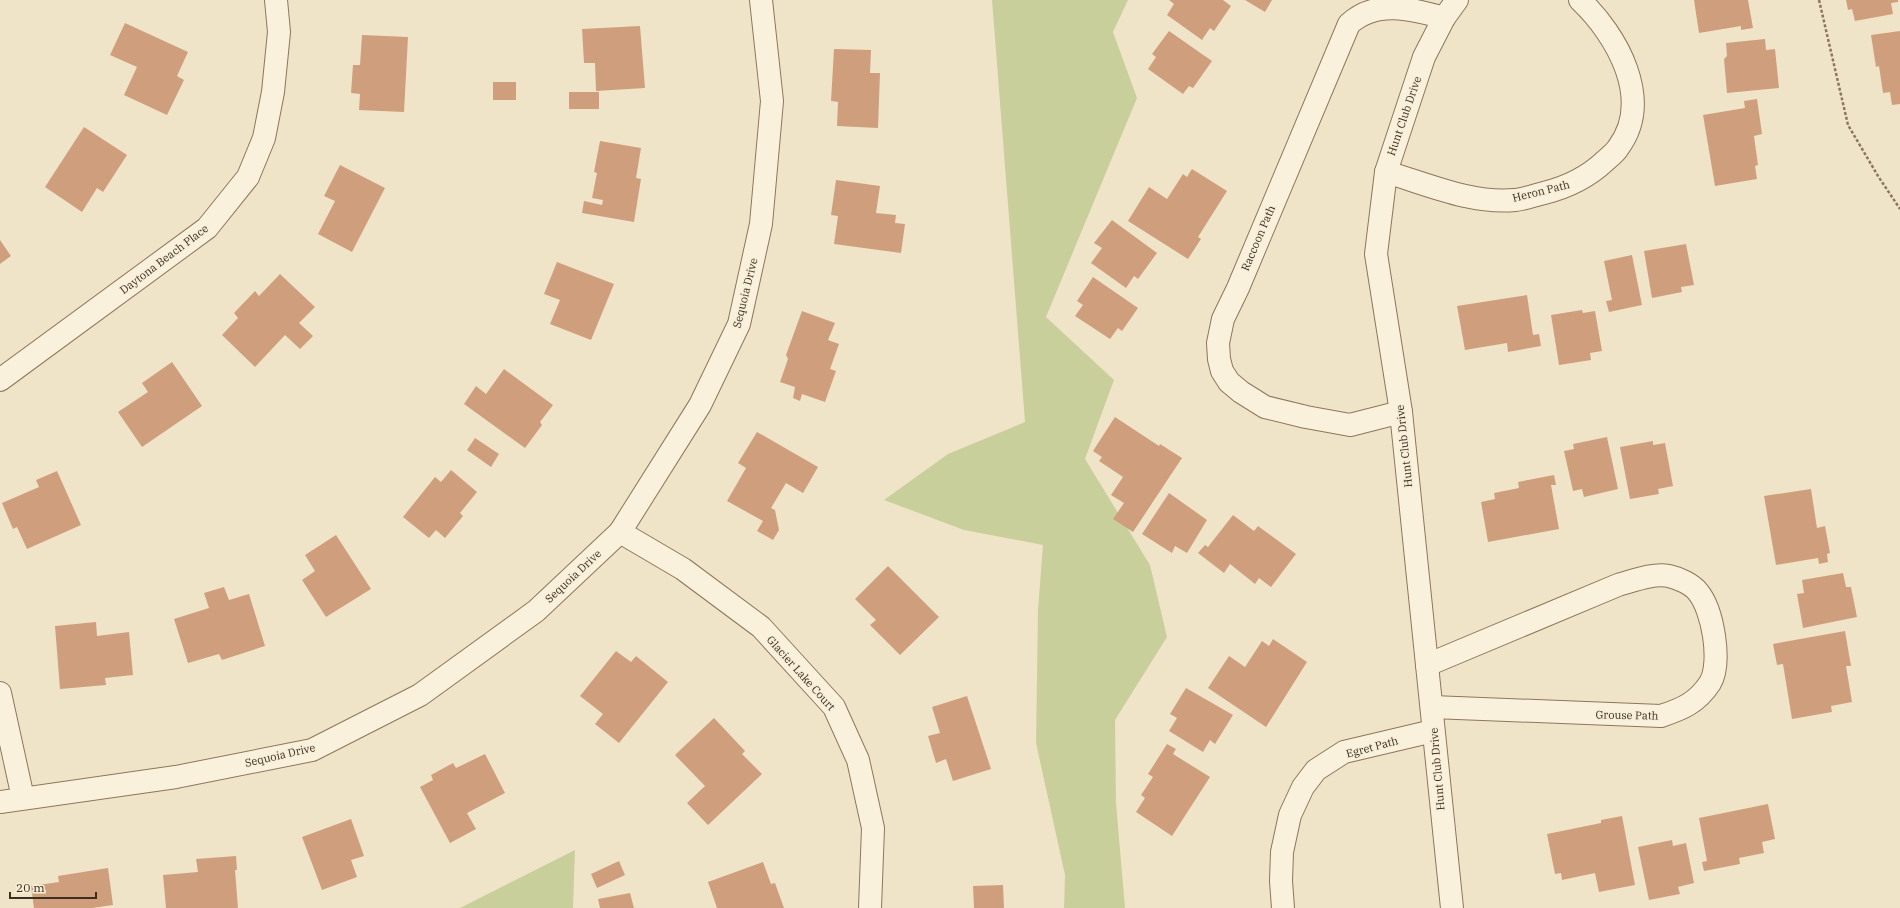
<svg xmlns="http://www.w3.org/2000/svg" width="1900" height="908" font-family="'IBM Plex Serif',serif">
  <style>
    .green { fill: #c9cf9b }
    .building { fill: #cf9f7d }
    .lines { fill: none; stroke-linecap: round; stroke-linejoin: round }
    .minor-casing { stroke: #8d765c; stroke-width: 24 }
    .path { stroke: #8d765c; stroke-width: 2.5; stroke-dasharray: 3 2; stroke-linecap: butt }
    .minor { stroke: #faf1dc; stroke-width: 22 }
    .labels { text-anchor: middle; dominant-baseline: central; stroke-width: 3; stroke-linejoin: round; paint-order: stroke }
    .street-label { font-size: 11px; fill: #3d2e20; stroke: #f7eed8 }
  </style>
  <rect width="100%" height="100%" fill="#f0e4c8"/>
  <g class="green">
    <path d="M992 0H1128L1113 32 1137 98 1046 317 1114 380 1085 459 1150 565 1167 637 1115 720 1116 803 1125 908H1064L1065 875 1036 743 1038 610 1043 545 964 530 884 500 948 454 1025 422Z"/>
    <path d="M575 850 573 908H460Z"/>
  </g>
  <g class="building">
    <path d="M1169 0H1223L1231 6 1214 31 1210 28 1202 40 1167 15 1174 4Z"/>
    <path d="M1245 0H1272L1265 12Z"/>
    <path d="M1694 0H1748L1753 28 1741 30V26L1699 33Z"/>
    <path d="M1846 0H1898V2L1891 3 1893 14 1855 21 1852 9 1848 10Z"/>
    <path d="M125 23 188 52 177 76 184 80 167 115 124 95 137 67 110 55Z"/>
    <path d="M640 26 645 88 596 91 595 63H584L582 29Z"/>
    <path d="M1169 31 1212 61 1193 88 1189 86 1183 94 1148 69 1156 57 1152 54Z"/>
    <path d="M1900 31V104L1892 105 1890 92 1883 93 1879 66 1876 67 1871 35Z"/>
    <path d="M362 35 408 37 404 112 359 110 360 94 351 93 353 65H360Z"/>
    <path d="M1765 39 1766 50 1775 49 1779 88 1727 93 1724 59 1727 56 1726 43Z"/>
    <path d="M834 49 871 50 870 73H880L878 128 837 126 838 102 831 101Z"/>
    <rect x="493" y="82" width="23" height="18"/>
    <rect x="569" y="92" width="30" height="17"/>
    <path d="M1757 99 1762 134 1754 136 1758 165 1755 166 1757 179 1715 186 1703 115 1745 108 1744 101Z"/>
    <path d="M84 127 127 155 103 192 97 188 82 212 45 187Z"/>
    <path d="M600 141 641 148 636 178 641 179 634 222 582 213 584 201 602 205 603 200 592 198 597 173 594 172Z"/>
    <path d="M340 165 385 188 352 252 318 234 335 201 324 196Z"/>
    <path d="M1192 169 1227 191 1198 237 1201 239 1188 259 1128 221 1149 187 1167 199 1183 174 1187 177Z"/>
    <path d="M836 180 880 186 876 213 896 215 895 223 905 224 901 253 834 244 838 216 831 215Z"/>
    <path d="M1112 220 1157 253 1138 279 1134 276 1126 288 1091 263 1102 248 1094 243Z"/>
    <path d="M0 240 11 256 0 264Z"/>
    <path d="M1686 244 1694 285 1681 287 1682 292 1652 298 1644 251Z"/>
    <path d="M1632 255 1642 305 1609 312 1606 301 1612 300 1604 261Z"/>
    <path d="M557 262 614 284 591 340 550 324 560 300 544 294Z"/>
    <path d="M280 274 315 307 299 323 313 336 300 349 285 335 255 367 222 335 238 318 234 313 255 291 259 296Z"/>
    <path d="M1093 277 1138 308 1122 331 1118 328 1110 339 1075 316 1083 305 1077 301Z"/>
    <path d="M1527 295 1533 335 1539 334 1541 346 1508 352 1507 343 1465 350 1457 306Z"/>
    <path d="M1582 310 1583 313 1595 311 1602 351 1590 353 1591 360 1559 365 1551 315Z"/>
    <path d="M802 311 835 323 828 340 839 344 830 369 836 371 825 402 802 394 800 401 793 398 795 387 780 382 788 359 786 355Z"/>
    <path d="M172 362 202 406 142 447 118 412 148 392 142 383Z"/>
    <path d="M504 369 553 405 540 422 542 425 525 448 464 404 476 386 486 394Z"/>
    <path d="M1115 417 1159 446 1160 444 1182 458 1133 532 1113 519 1124 503 1111 495 1123 477 1099 461 1102 457 1093 451Z"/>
    <path d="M757 432 818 467 803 493 786 483 771 508 775 510 779 530 773 540 757 531 763 521 727 501 746 468 738 463Z"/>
    <path d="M1607 437 1618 489 1584 497 1582 489 1573 491 1564 451 1574 449 1573 444Z"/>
    <path d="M475 438 499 454 491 467 467 450Z"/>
    <path d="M1653 441V445L1665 443 1673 486 1658 489 1659 494 1630 499 1620 447Z"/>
    <path d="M451 470 477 492 460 513 463 516 445 538 436 530 429 538 403 517 435 477 441 482Z"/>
    <path d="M57 471 81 525 27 549 17 527 13 529 2 503 39 487 36 480Z"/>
    <path d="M1554 475 1556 485H1551L1559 529 1488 542 1481 502 1495 499 1494 493 1519 488 1518 482Z"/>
    <path d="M1811 489 1817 528 1825 526 1830 553 1827 554 1828 562 1819 564 1818 558 1776 565 1764 496Z"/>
    <path d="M1169 493 1207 520 1187 553 1175 546 1172 553 1142 534Z"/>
    <path d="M1233 515 1254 531 1258 526 1296 554 1271 587 1259 578 1255 584 1230 564 1224 573 1198 553 1205 545 1208 547Z"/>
    <path d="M336 535 371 589 326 617 302 580 315 571 305 555Z"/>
    <path d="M888 566 939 617 900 655 870 625 876 620 855 599Z"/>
    <path d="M1843 573 1846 587H1851L1857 617 1803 628 1797 594 1804 593 1802 580Z"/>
    <path d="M224 587 229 600 249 594 265 646 222 660 219 654 188 663 174 619 209 608 204 593Z"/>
    <path d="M96 622 97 636 129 632 133 675 105 678 106 685 60 689 55 626Z"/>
    <path d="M1845 631 1851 666H1846L1852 702 1831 706 1832 712 1792 719 1783 664 1777 665 1773 644Z"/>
    <path d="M1273 639 1307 662 1266 727 1208 688 1229 656 1245 667 1262 641 1269 646Z"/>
    <path d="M616 651 631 662 636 656 668 682 619 743 595 724 603 714 580 696Z"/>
    <path d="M1186 688 1233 715 1215 744 1210 740 1203 752 1169 731 1177 718 1170 714Z"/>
    <path d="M967 696 991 769 953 781 946 759 936 763 928 736 940 733 932 707Z"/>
    <path d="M714 718 745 751 742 754 762 774 708 825 687 803 705 786 675 755Z"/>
    <path d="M1167 744 1176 749 1173 754 1210 777 1172 836 1136 812 1145 798 1141 795 1153 777 1148 774Z"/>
    <path d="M485 754 505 793 467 813 476 829 450 843 420 787 433 780 431 775 453 763 456 768Z"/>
    <path d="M1768 804 1775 839 1762 842 1764 853 1739 858 1740 864 1704 871 1702 862 1707 861 1699 818Z"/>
    <path d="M1622 816 1635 885 1599 892 1595 873 1562 880 1561 873 1555 874 1547 834 1601 823V820Z"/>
    <path d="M351 819 364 856 351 860 357 877 322 890 302 837Z"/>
    <path d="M1672 840 1673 846 1686 843 1694 883 1678 887 1680 894 1649 900 1638 847Z"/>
    <path d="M236 856 237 870H235L238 908H166L163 875 198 872 196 859Z"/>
    <path d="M619 861 625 875 597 888 591 874Z"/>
    <path d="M763 862 771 884 775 883 784 908H717L708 882Z"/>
    <path d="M108 868 113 905 92 908H34L31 886 59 882 58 876Z"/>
    <path d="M1003 885 1004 908H974L973 886Z"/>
    <path d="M630 893 634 908H600L598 899Z"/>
  </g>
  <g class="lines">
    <defs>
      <g id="minor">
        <path d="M1386 172C1427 184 1471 204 1515 200 1525 199 1535 195 1544 193 1568 187 1587 178 1605 161 1609 157 1615 153 1618 148 1654 100 1617 35 1580 0"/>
        <path d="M0 380 207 228 248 177 264 138 273 92 279 32 276 0"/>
        <path d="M1401 412 1350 425 1306 417 1265 407 1241 392 1229 382 1222 371 1219 359 1218 343 1223 319 1238 288 1349 24C1375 0 1410 8 1444 18"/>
        <path d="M620 532 683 569 761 627 834 707 858 760 873 828 870 908"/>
        <path d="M1427 665 1618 585C1633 581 1652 573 1669 576 1678 578 1692 584 1698 592 1713 610 1722 663 1710 683 1697 703 1682 709 1661 716L1432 707"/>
        <path d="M0 693 23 798"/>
        <path d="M0 802 176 777 312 750 420 695 536 611 620 532 700 405 739 324 761 224 772 101 761 0"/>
        <path d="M1283 908 1281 881 1282 852 1290 815 1303 787 1316 770 1344 752 1433 731"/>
        <path d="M1452 908 1401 412 1376 254 1386 172 1424 57 1444 18 1457 0"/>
      </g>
    </defs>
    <use href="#minor" class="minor-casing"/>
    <path class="path" d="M1819 0 1848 125 1878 176 1900 209"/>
    <use href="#minor" class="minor"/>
  </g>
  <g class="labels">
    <g class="street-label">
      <text transform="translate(1404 116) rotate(-71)">Hunt Club Drive</text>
      <text transform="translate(1541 191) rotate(-14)">Heron Path</text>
      <text transform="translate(1258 238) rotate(-67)">Raccoon Path</text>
      <text transform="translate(164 259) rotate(-37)">Daytona Beach Place</text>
      <text transform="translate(745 293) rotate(-76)">Sequoia Drive</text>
      <text transform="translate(1404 446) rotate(-96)">Hunt Club Drive</text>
      <text transform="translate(573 576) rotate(-43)">Sequoia Drive</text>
      <text transform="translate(801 673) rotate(48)">Glacier Lake Court</text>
      <text transform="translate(1627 715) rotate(1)">Grouse Path</text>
      <text transform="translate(1372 747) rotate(-15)">Egret Path</text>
      <text transform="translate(280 755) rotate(-13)">Sequoia Drive</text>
      <text transform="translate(1437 769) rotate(-95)">Hunt Club Drive</text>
    </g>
  </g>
  <path d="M10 892v6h86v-6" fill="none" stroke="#3d2e20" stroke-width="2"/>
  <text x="16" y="892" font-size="12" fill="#3d2e20" stroke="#f7eed8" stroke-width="3" paint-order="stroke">20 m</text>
</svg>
